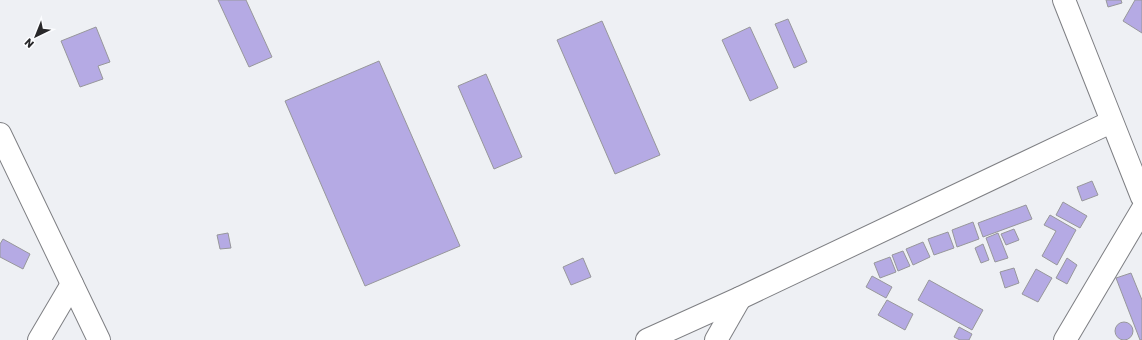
<svg xmlns="http://www.w3.org/2000/svg" width="1142" height="340" font-family="Rubik,sans-serif">
  <style>
    .building { fill: #b5aae4; stroke: #97979b }
    .lines { fill: none; stroke-linecap: round; stroke-linejoin: round }
    .minor-casing { stroke: #7e7f83; stroke-width: 24 }
    .minor { stroke: #fff; stroke-width: 22 }
  </style>
  <rect width="100%" height="100%" fill="#eef0f4"/>
  <g class="building">
    <path d="M218 0H246L272 57 249 67Z"/>
    <path d="M1106 0H1121L1122 3 1108 7Z"/>
    <path d="M1135 0H1142V33L1123 21Z"/>
    <path d="M788 19 807 62 794 68 775 24Z"/>
    <path d="M602 21 660 155 615 174 557 40Z"/>
    <path d="M96 27 110 62 98 66 103 79 80 87 61 41Z"/>
    <path d="M750 27 778 88 750 101 722 40Z"/>
    <path d="M379 61 460 246 365 286 285 101Z"/>
    <path d="M486 74 522 157 494 169 458 86Z"/>
    <path d="M1092 181 1098 195 1082 201 1077 187Z"/>
    <path d="M1063 202 1087 216 1080 228 1056 215Z"/>
    <path d="M1026 205 1032 219 983 237 978 223Z"/>
    <path d="M1050 215 1076 230 1057 265 1042 256 1056 231 1044 225Z"/>
    <path d="M973 222 979 239 957 247 952 230Z"/>
    <path d="M1014 229 1019 240 1006 245 1001 234Z"/>
    <path d="M948 232 954 248 934 255 928 239Z"/>
    <path d="M228 233 231 248 220 249 217 235Z"/>
    <path d="M998 233 1008 258 995 262 986 238Z"/>
    <path d="M3 239 30 254 23 269 0 257V244Z"/>
    <path d="M923 242 930 257 913 265 906 249Z"/>
    <path d="M983 244 989 260 981 263 975 248Z"/>
    <path d="M903 251 910 266 898 271 892 255Z"/>
    <path d="M890 257 896 272 880 278 874 263Z"/>
    <path d="M583 258 591 277 571 285 563 267Z"/>
    <path d="M1067 258 1077 265 1067 284 1056 278Z"/>
    <path d="M1014 268 1019 283 1005 288 1000 272Z"/>
    <path d="M1036 269 1052 278 1038 302 1022 294Z"/>
    <path d="M1131 273 1142 300V340H1140L1116 278Z"/>
    <path d="M872 276 892 287 886 298 866 287Z"/>
    <path d="M929 280 983 310 972 330 918 300Z"/>
    <path d="M887 300 913 314 905 330 878 315Z"/>
    <circle cx="1124" cy="331" r="9"/>
    <path d="M959 327 972 334 969 340H960L954 337Z"/>
  </g>
  <g class="lines">
    <defs>
      <g id="minor">
        <path d="M1064 0 1142 197"/>
        <path d="M0 134 99 340"/>
        <path d="M39 340 72 284"/>
        <path d="M647 340 740 298 1111 122"/>
        <path d="M716 340 740 298"/>
        <path d="M1065 340 1142 210"/>
      </g>
    </defs>
    <use href="#minor" class="minor-casing"/>
    <use href="#minor" class="minor"/>
  </g>
  <g transform="translate(36 36) rotate(223)" stroke="#fcfdff" stroke-width="3" paint-order="stroke">
  <path d="M0-3L7 15L0 10L-7 15Z" fill="#28282a"/>
  <text y="-6" font-size="11" font-weight="bold" text-anchor="middle" fill="#28282a">N</text>
  </g>
</svg>
